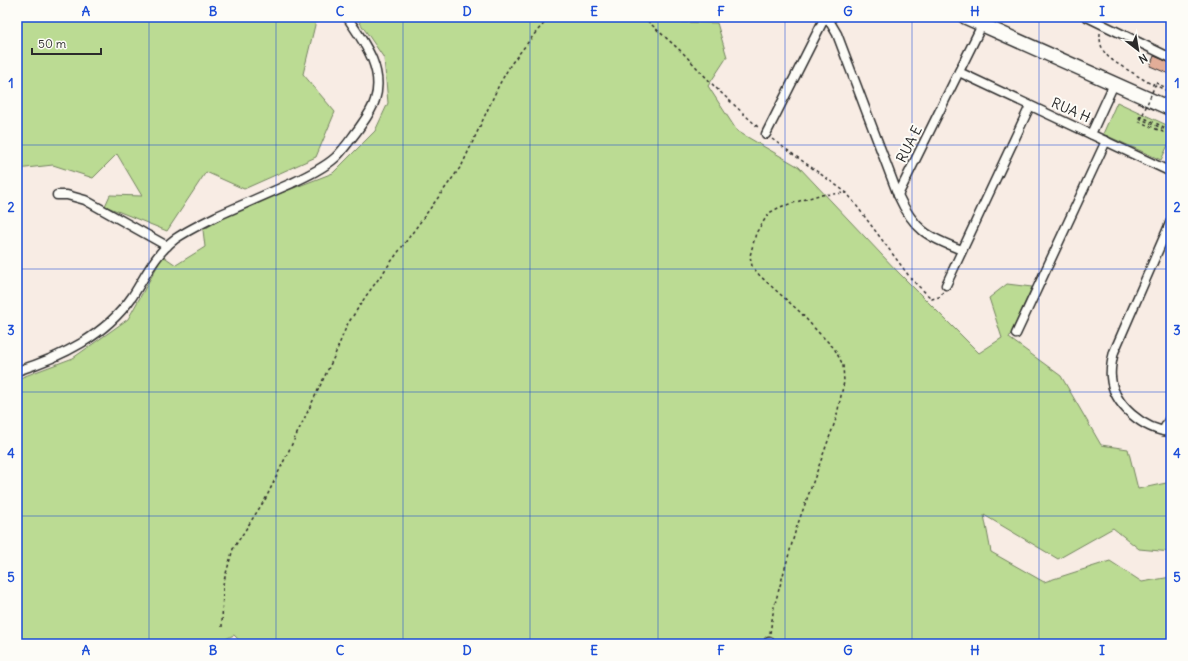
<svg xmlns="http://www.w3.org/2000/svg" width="1188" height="661" font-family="Delius,sans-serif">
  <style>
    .green { fill: #bbdb93; stroke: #73835f }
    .building { fill: #e2ad98; stroke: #2b2b2b }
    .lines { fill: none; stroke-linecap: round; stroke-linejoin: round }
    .minor-casing { stroke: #2b2b2b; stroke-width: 11 }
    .primary-casing { stroke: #2b2b2b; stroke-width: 16 }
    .path { stroke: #2b2b2b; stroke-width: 1.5; stroke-dasharray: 3 3; stroke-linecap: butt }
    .minor { stroke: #fdfcf7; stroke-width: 8 }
    .primary { stroke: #fdfcf7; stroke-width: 13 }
    .path-bridge { stroke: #2b2b2b; stroke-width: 1.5; stroke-dasharray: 3 3; stroke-linecap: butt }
    .grid { fill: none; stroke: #1d4ed8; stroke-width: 1; stroke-opacity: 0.55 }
    .labels { text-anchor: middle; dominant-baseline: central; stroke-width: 4; stroke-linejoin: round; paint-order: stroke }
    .street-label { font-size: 14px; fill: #2b2b2b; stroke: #fdfcf7 }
    .neatline { fill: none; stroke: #1d4ed8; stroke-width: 1.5 }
    .grid-label { font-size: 13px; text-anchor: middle; font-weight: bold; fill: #1d4ed8 }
  </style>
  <rect width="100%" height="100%" fill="#f8ece4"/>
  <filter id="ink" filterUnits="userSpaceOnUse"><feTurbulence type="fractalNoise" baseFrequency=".025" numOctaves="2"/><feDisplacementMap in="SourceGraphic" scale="8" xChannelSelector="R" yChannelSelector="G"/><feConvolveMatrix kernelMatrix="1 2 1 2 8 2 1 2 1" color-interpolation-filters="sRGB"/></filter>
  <g filter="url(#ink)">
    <g class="green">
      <path d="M17 17H317L303 74 335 112 316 157 244 189 206 172 167 231 105 206 110 195 142 196 117 154 93 178 53 165 17 169Z"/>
      <path d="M356 17H672L674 22 717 23 727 57 708 86 737 131 799 167 898 272 979 353 1002 338 989 298 1007 284 1032 287 1009 338 1061 376 1101 445 1128 449 1138 489 1171 482V552L1139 549 1113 528 1058 559 984 515 991 552 1044 582 1110 561 1142 582 1171 577V644H243L234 635 215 644H17V379L73 358 128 319 163 256 176 265 205 247 203 230 234 211 333 173 375 131 388 103 384 58Z"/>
      <path d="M1117 102 1171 127V139L1161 160 1103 134Z"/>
    </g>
    <path class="building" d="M1154 56 1171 63V70L1169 74 1150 66Z"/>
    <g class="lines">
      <defs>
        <g id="minor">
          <path d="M827 17 837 34 898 195"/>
          <path d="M1087 17 1171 58"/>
          <path d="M959 72 1171 172"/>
          <path d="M766 134 825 17"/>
          <path d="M1091 134 1114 84"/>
          <path d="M57 195H67L85 200 167 246"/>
          <path d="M1171 221 1114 352C1112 360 1110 369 1111 377 1113 405 1144 430 1171 432"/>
          <path d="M962 250C927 237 914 230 898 195L982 25"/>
          <path d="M946 285 1030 106"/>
          <path d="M1016 334 1106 141"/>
          <path d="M17 371C61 357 105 336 132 297 145 277 155 254 175 239 188 230 203 223 217 216 242 205 267 194 292 183 307 176 324 168 336 157 344 149 350 140 357 131 364 121 372 111 375 100 385 69 363 41 347 17"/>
          <path d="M1163 431 1171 416"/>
          <path d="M769 641 770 644"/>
        </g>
        <path id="primary" d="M965 17 1171 109"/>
      </defs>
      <use href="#minor" class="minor-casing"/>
      <use href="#primary" class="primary-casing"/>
      <g class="path">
        <path d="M643 17 684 54 716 88 760 129"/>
        <path d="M1100 33C1099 54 1110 59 1126 69 1135 74 1144 80 1153 85L1154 82 1171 90"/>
        <path d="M1140 116 1162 126 1171 132"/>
        <path d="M772 139 847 193 912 280 932 299 939 297 943 292"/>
        <path d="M222 627 223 584 233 549 266 498 334 357 347 325 366 296 462 165 499 85 511 64 537 31 550 17"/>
        <path d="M770 633 774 607 796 529 836 419 844 382 843 365 834 348 818 332 800 312 760 276 752 266 750 256 756 233 769 213 780 207 819 195 847 193"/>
      </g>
      <use href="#minor" class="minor"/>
      <use href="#primary" class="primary"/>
      <path class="path-bridge" d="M1140 116 1138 121 1163 132 1164 129 1141 119 1155 85 1171 93"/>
    </g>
  </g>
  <path class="grid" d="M149 17V644M276 17V644M403 17V644M530 17V644M658 17V644M785 17V644M912 17V644M1039 17V644M17 145H1171M17 269H1171M17 392H1171M17 516H1171"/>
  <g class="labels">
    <g class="street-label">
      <text transform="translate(1071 110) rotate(24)">RUA H</text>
      <text transform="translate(909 144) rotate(-63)">RUA E</text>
    </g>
  </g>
  <rect width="1188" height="661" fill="none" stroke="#fdfcf7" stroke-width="44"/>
  <g transform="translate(1138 50) rotate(149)" stroke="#fdfcf7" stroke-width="3" paint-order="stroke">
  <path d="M0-3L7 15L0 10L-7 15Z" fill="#2b2b2b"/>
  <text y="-6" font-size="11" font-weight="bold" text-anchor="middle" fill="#2b2b2b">N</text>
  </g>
  <path d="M32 48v6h69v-6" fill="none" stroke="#2b2b2b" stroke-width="2"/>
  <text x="38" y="48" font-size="12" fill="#2b2b2b" stroke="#fdfcf7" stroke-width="3" paint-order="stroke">50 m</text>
  <rect x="22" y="22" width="1144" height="617" class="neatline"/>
  <g class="grid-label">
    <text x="86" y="16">A</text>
    <text x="213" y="16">B</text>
    <text x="340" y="16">C</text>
    <text x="467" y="16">D</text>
    <text x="594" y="16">E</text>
    <text x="721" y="16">F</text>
    <text x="848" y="16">G</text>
    <text x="975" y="16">H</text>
    <text x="1102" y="16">I</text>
    <text x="11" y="88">1</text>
    <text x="1177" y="88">1</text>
    <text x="11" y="212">2</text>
    <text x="1177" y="212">2</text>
    <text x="11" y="335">3</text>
    <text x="1177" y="335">3</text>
    <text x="11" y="458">4</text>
    <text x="1177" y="458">4</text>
    <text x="11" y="582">5</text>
    <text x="1177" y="582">5</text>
    <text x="86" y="655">A</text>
    <text x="213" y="655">B</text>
    <text x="340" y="655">C</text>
    <text x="467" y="655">D</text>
    <text x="594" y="655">E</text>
    <text x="721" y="655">F</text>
    <text x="848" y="655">G</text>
    <text x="975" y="655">H</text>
    <text x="1102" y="655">I</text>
  </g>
</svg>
